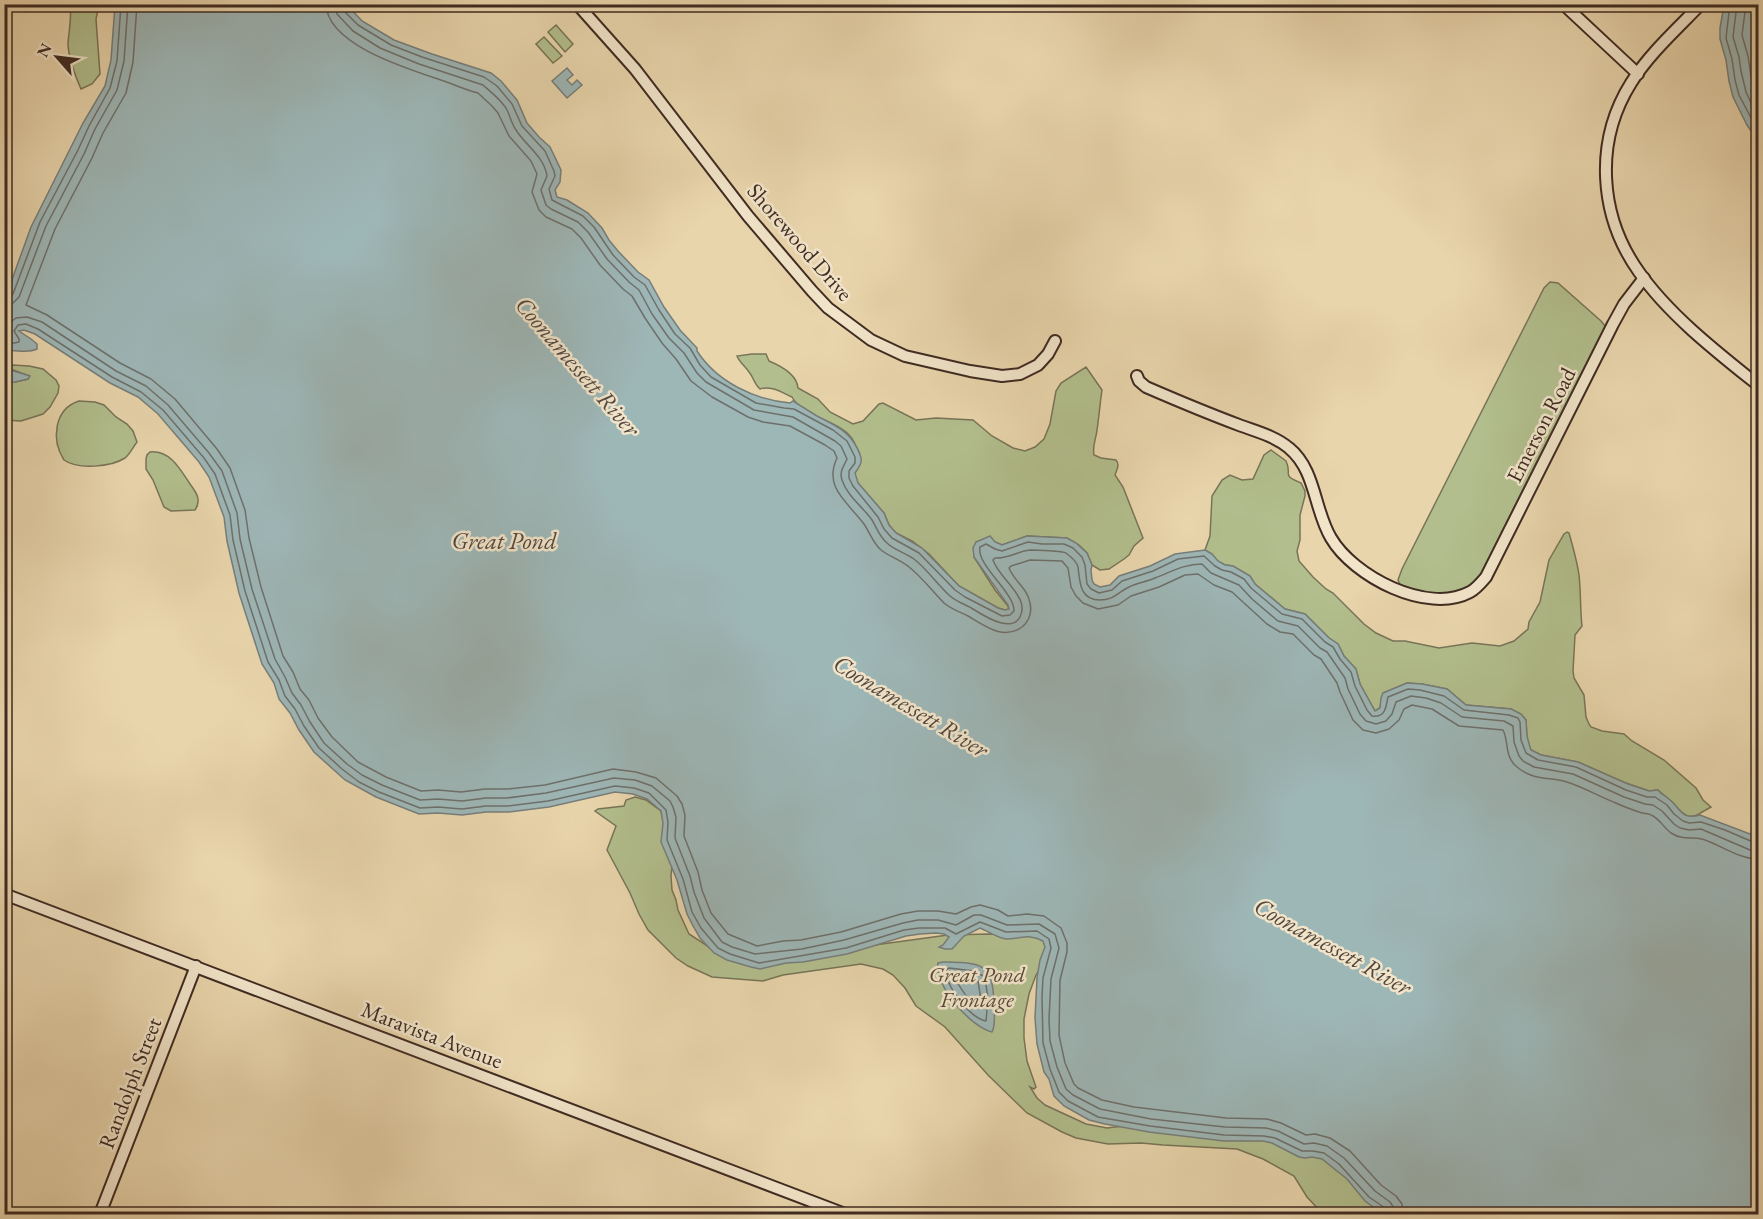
<svg xmlns="http://www.w3.org/2000/svg" width="1763" height="1219" font-family="'EB Garamond',serif">
  <style>
    .green { fill: #b2be8d; stroke: #787458; stroke-width: 1.5 }
    .water { fill: #9db6b6; stroke: #777e7b; stroke-width: 1.5 }
    .lines { fill: none; stroke-linecap: round; stroke-linejoin: round }
    .shore { stroke: #6e706c; stroke-width: 1.5 }
    .secondary-casing { stroke: #3f2b22; stroke-width: 14 }
    .secondary { stroke: #f1e4c9; stroke-width: 10 }
    .labels { text-anchor: middle; dominant-baseline: central; stroke-width: 5; stroke-linejoin: round; paint-order: stroke }
    .street-label { font-size: 22px; fill: #3f2b22; stroke: #f1e4c9 }
    .park-label { font-size: 22px; font-style: italic; fill: #564837; stroke: #f1e4c9 }
    .water-label { font-size: 24px; font-style: italic; fill: #524740; stroke: #f1e4c9 }
  </style>
  <rect width="100%" height="100%" fill="#e9d5ac"/>
  <filter id="stains"><feTurbulence type="fractalNoise" baseFrequency=".00333" numOctaves="4"/><feColorMatrix values="0 0 0 0 .2 0 0 0 0 .09 0 0 0 0 .02 0 0 0 .5 -.17"/></filter>
  <radialGradient id="worn" r=".72"><stop offset=".6" stop-color="#630" stop-opacity="0"/><stop offset="1" stop-color="#630" stop-opacity=".3"/></radialGradient>
  <g class="green">
    <path d="M70 5H99L96 19 100 74 92 84 81 89C75 75 68 58 68 43 69 30 72 18 70 5Z"/>
    <path d="M556 25 573 44 565 52 548 32Z"/>
    <path d="M544 37 562 56 553 63 536 44Z"/>
    <path d="M1550 282 1558 283 1601 321 1605 326 1604 334 1478 581 1464 592 1431 596 1401 587 1398 580 1402 569 1544 288Z"/>
    <path d="M752 354H766L769 361C781 366 797 374 798 388L818 399 830 412 853 424 863 421 879 404 883 403 916 420 936 418 973 420 992 436 1013 448 1025 451 1035 447 1044 439 1050 424 1056 391 1061 383 1086 367 1102 390C1100 403 1099 417 1097 430 1096 440 1092 445 1094 455L1101 458 1116 460C1120 465 1117 469 1115 475L1123 487 1143 538 1134 546 1129 555 1124 559 1109 569 1100 570 1092 565 1087 553 1079 545 1067 538 1027 536 1002 545 995 542 990 537 976 542 974 557 995 590 1008 606 1009 609 1005 610 998 608 959 586 929 554 912 541 896 533 889 525 884 513 858 483 854 473C861 464 863 458 857 448 855 444 853 439 850 436 836 420 802 416 792 397 783 393 771 385 760 389 754 384 754 378 749 372 745 366 740 363 737 356Z"/>
    <path d="M12 365 29 366 43 369 56 380 59 386 58 393 50 407 43 414 21 421 5 420 4 383 15 382 28 379 29 376 8 368Z"/>
    <path d="M79 401 95 402 104 405 116 417 127 424 133 431 137 442C133 447 130 454 125 458 111 467 78 470 64 460 51 440 54 409 79 401Z"/>
    <path d="M1271 450 1286 461C1293 476 1280 474 1301 483L1305 491V496L1300 515V540L1297 551 1299 561 1313 577 1326 589 1333 593 1364 624 1376 633 1393 641H1405L1439 648 1472 643 1500 646 1514 641 1528 629 1529 622 1540 602 1549 560 1564 534 1567 532 1569 533C1573 547 1577 561 1579 575 1581 593 1580 609 1582 626L1575 635 1573 671 1574 678 1584 695 1586 717 1589 724 1591 727 1602 731 1624 734 1632 741 1664 760 1696 788 1703 800 1711 807C1691 818 1690 823 1673 803 1669 798 1662 795 1658 790L1649 791 1623 782 1578 762 1541 755 1531 750 1527 739 1526 720 1521 714 1511 709 1466 705 1447 689 1422 684 1407 683 1383 693 1380 708 1375 711 1360 684 1356 669 1344 656 1338 644 1329 638 1305 614 1285 609 1255 584 1250 576 1233 566 1225 565 1217 561 1212 554 1205 550 1210 536 1212 496 1222 480 1230 475 1242 480 1253 479 1264 455Z"/>
    <path d="M150 452C170 450 180 469 190 484 196 492 202 500 195 510L171 511 164 507 153 480 146 469V459L147 455Z"/>
    <path d="M635 797 646 800 661 811 673 856 671 876 672 890 676 900 678 910 689 934 709 947H860L948 935 989 934 1048 935 1042 966 1036 975 1029 994 1024 1019V1038L1027 1061 1036 1087 1034 1089 1030 1087 1037 1098 1045 1105 1086 1124 1107 1128 1141 1124 1255 1134 1327 1159 1390 1214H1323L1307 1197 1294 1176 1263 1159 1237 1149 1163 1145 1141 1143 1108 1144 1076 1138 1062 1132 1027 1113 988 1075 945 1027 916 1006 905 988 893 975 883 969 861 964 783 975 763 981 712 977 688 966 676 958 648 930 639 914 630 893 607 850 616 826 595 811 598 809 624 806 626 800Z"/>
  </g>
  <g class="water">
    <path d="M115 5H347L362 21 394 40 432 54 491 73 501 81 517 100 527 123 539 137 550 147 561 170 560 182 555 190 557 197 567 200 588 213 602 228 609 240 618 251 638 272 649 280 664 307 680 330 697 348V351C717 382 755 400 790 403L793 401C801 406 809 411 817 416 834 425 848 430 857 448 863 460 863 462 855 473L858 483 884 513 889 525 896 533 922 548 959 586 998 608 1005 610 1009 609 1008 605 974 557 973 548 976 542 990 536 995 542 1002 545 1027 536 1067 538 1076 543 1087 553 1092 565 1091 570 1092 580 1094 584 1100 587 1110 585 1119 576 1150 566 1175 554 1205 550 1212 554 1218 561 1225 565 1233 566 1250 576 1255 584 1285 609 1305 614 1329 638 1338 644 1344 656 1356 669 1360 684 1375 711 1380 708 1381 698 1383 693 1407 683 1422 684 1447 689 1466 705 1511 709 1521 714 1526 720 1527 736 1530 747 1531 750 1541 755 1578 762 1628 784 1649 791 1658 790C1662 795 1666 796 1670 800 1682 810 1681 820 1700 815L1758 837V1214H1383L1365 1201 1347 1179 1322 1159 1312 1157 1305 1158 1299 1157 1272 1143 1263 1141H1224L1149 1132 1105 1124 1089 1120 1064 1106 1054 1096 1049 1079 1044 1072 1037 1044 1035 1018 1037 978 1040 960 1045 947 1043 941C1029 933 1021 939 1006 939 997 938 988 931 980 928L964 936 952 949H945L939 947 943 945 949 937 944 934 936 933 920 934 906 936 847 954 803 962 786 963 760 969 751 967 727 960 714 953 700 938 692 924 687 914 677 880 661 842 663 823 661 811 647 799 633 794 615 792 549 807 509 812H486L462 815 438 813 419 814 376 797 345 780 314 752 299 730 290 713 279 699 274 683 262 664 239 593 227 541 224 517 209 477 199 462 158 414 138 397 110 383 35 334 24 330 19 331 31 339 37 344V349C26 354 16 349 5 351V299L31 227 83 123 105 86 111 60Z"/>
    <path d="M1724 5H1758V140L1756 138 1747 125 1733 97 1729 81 1726 60 1720 39V28Z"/>
    <path d="M567 68 573 75 567 80 572 85 577 80 582 85 567 98 552 81Z"/>
    <path d="M4 368 30 376 28 379 15 382 5 383Z"/>
    <path d="M943 962C981 963 993 962 994 1004 994 1013 996 1025 992 1032 971 1027 934 986 938 963Z"/>
  </g>
  <g class="lines">
    <g class="shore">
      <path d="M137 4 133 62 126 93 103 133 92 158 55 229 26 305 47 315 120 363 151 379 175 399 217 449 230 468 245 510 249 538 261 587 283 656 293 672 300 689 309 700 318 718 332 737 358 762 386 777 421 791 438 790 461 792 485 789H507L545 785 613 769 636 772 656 778 677 796 682 804 685 815 684 836 698 872 702 890 711 913 728 934 757 946 783 941 801 940 841 932 901 914 918 911H938L956 914 971 907 980 905 998 910 1008 916 1027 914 1044 916 1061 928 1067 943V952L1060 980 1059 1035 1065 1063 1074 1084 1078 1088 1102 1100 1134 1107 1226 1118 1267 1119 1281 1123 1306 1135 1315 1134 1330 1138 1350 1151 1381 1185 1396 1196 1402 1204 1403 1214"/>
      <path d="M326 4C327 46 412 70 444 81 455 85 466 90 478 93L492 106 498 113 509 136 531 161 537 174 532 192 539 210 546 217 572 229 581 238 600 265 623 289 632 296 645 318 662 343 676 359 691 381 712 397 748 417 763 422 790 426 825 445 834 451 837 458C823 488 848 502 864 524 870 533 873 543 881 550 890 557 901 560 909 567 922 577 932 591 944 603 951 609 960 612 968 616 984 625 1003 641 1022 627 1029 621 1032 612 1030 603 1028 589 1014 581 1009 568L1011 566 1030 560 1062 561 1068 568 1071 587 1076 596 1083 603 1098 609 1118 605 1131 596 1159 587 1185 575 1198 574 1214 585 1232 592 1267 624 1280 632 1293 634 1314 655 1321 659 1337 683 1340 692 1353 720 1363 730 1376 733 1389 729 1399 720 1404 709 1412 705 1432 709 1459 726 1503 730C1509 741 1504 757 1517 767 1535 782 1551 776 1570 783 1585 788 1600 797 1616 803 1624 807 1633 810 1642 813 1645 814 1648 813 1651 815 1659 818 1664 828 1671 833 1684 841 1691 836 1702 839 1721 845 1739 859 1758 859"/>
      <path d="M335 4 337 14 353 31 380 48 419 64 483 85C491 92 500 99 506 108 510 115 511 123 516 130 526 146 544 156 547 176L541 190 546 205 551 209 578 222 588 232 607 259 629 282 639 290 652 314 669 338 684 353 697 373 706 382 754 410 793 417 835 441 841 446 847 459C844 466 839 471 842 480 847 496 863 507 872 520 877 528 879 536 887 543 894 550 906 553 914 559 927 569 937 584 949 595 956 602 965 604 973 609 984 616 1018 638 1022 610 1024 594 998 576 993 560L995 558C1008 559 1018 551 1030 550 1036 550 1063 551 1066 553 1070 556 1077 562 1078 567 1080 581 1079 600 1100 600 1114 600 1118 592 1129 587 1137 583 1146 582 1155 578 1171 572 1184 564 1202 564L1211 573 1239 585 1252 599 1278 621 1298 626 1320 648 1327 652 1345 678 1348 689 1360 714 1366 721 1376 724 1386 721 1392 714 1396 702 1411 696 1426 698 1441 703 1462 717 1504 721 1513 726 1514 742 1519 756 1523 761 1534 767 1573 774 1624 797 1645 804 1653 805 1662 811 1674 824 1680 828 1689 830 1701 829 1750 850H1758"/>
      <path d="M342 4 346 13 358 25 391 45 422 57 484 77 497 86 512 104 522 126 545 151 554 171 555 176 549 189 552 200 583 216 594 227 613 255 634 277 645 285 659 310 675 334 690 348 700 365 711 377 756 403 784 408 794 409 833 430 847 441 855 457V463L849 471V478L853 486 878 517 884 529 892 538 919 553 955 590 965 597 1002 616 1010 615 1014 611C1015 593 976 565 980 547L986 544 995 549 1002 551 1028 542 1042 544H1064L1073 548 1082 557 1085 565 1087 584 1091 589 1099 593 1112 590 1122 581 1153 571 1178 559 1204 556 1215 566 1222 570 1231 572 1244 579 1251 588 1282 614 1302 619 1325 642 1333 647 1340 659 1351 672 1355 686 1367 710 1372 716C1386 718 1386 706 1388 697L1408 689 1420 690 1444 696 1464 710 1509 715 1518 718 1520 722 1521 740 1526 753 1538 760 1576 767 1626 790 1647 797H1655L1667 805 1674 814 1683 821 1689 823 1701 822 1725 830 1753 842 1758 843"/>
      <path d="M1730 4 1726 38 1732 59 1735 80 1739 95 1758 131"/>
      <path d="M1737 4 1733 37 1739 57 1741 71 1746 92 1758 118"/>
      <path d="M1746 4 1742 35 1748 56 1751 76 1758 96"/>
      <path d="M4 297H9L13 294 40 222 78 150 89 126 110 88 117 61 121 4"/>
      <path d="M4 305 13 303 19 297 46 226 84 154 95 129 117 90 124 61 128 4"/>
      <path d="M4 337 7 335 8 324 16 318 27 317 42 322 116 371 146 386 168 405 209 453 222 471 237 513 240 539 252 589 275 659 285 677 292 693 301 705 310 722 324 743 347 764 362 775 382 785 420 800 438 799 462 801 486 798H507L546 793 614 778 635 780 652 786 670 801 673 807 676 817 675 838 690 876 694 892 704 918 722 942 732 947 755 954 802 949 844 940 903 923 918 920H938L956 925 974 915H981L1007 925 1039 924 1055 934 1059 948 1051 979 1049 1019 1050 1041 1057 1067 1066 1089 1073 1095 1100 1109 1151 1119 1225 1127 1266 1128 1278 1131 1304 1144 1314 1143 1327 1146 1344 1158 1375 1191 1390 1202 1394 1208V1214"/>
      <path d="M4 345 19 342V339L14 331 18 325 26 324 38 329 112 377 141 392 163 410 204 458 215 474 230 515 233 540 245 591 268 662 279 680 285 696 295 709 304 726 319 748 342 769 359 782 379 792 420 808 438 807 462 809 486 806H508L548 801 615 786 634 788 649 793 666 810 668 822 667 840 683 879 692 912 701 928 718 948 730 954 759 963 846 948 904 930 919 928H945L956 934 980 922 1006 932 1037 931 1049 939 1051 948 1043 978 1042 997 1043 1043 1050 1069 1059 1092 1068 1101 1098 1117 1150 1126 1224 1135 1264 1136 1275 1138 1302 1151H1313L1324 1153 1339 1164 1369 1197 1385 1208 1387 1214"/>
      <path d="M949 968 974 971 985 977 988 999 986 1021C970 1018 946 987 946 970Z"/>
      <path d="M959 976 978 981 981 1000 979 1006C969 1003 961 989 956 980Z"/>
    </g>
    <defs>
      <g id="secondary">
        <path d="M577 4 635 69 748 216 812 291 828 308 871 340 905 356 970 371 1002 376 1020 374 1038 365 1048 354 1055 341"/>
        <path d="M1563 4 1638 74"/>
        <path d="M1701 4C1677 29 1649 54 1631 83 1594 142 1599 216 1639 272 1669 315 1718 353 1758 385"/>
        <path d="M1137 376 1139 381 1146 387C1176 400 1207 413 1239 425 1255 431 1275 436 1289 448 1316 470 1314 510 1331 538 1353 576 1427 615 1470 592 1476 589 1481 583 1486 577L1613 324 1624 304 1644 278"/>
        <path d="M4 894 845 1214"/>
        <path d="M100 1214 196 966"/>
      </g>
    </defs>
    <use href="#secondary" class="secondary-casing"/>
    <use href="#secondary" class="secondary"/>
  </g>
  <g class="labels">
    <g class="street-label">
      <text transform="translate(800 242) rotate(49)">Shorewood Drive</text>
      <text transform="translate(1541 425) rotate(-63)">Emerson Road</text>
      <text transform="translate(432 1035) rotate(21)">Maravista Avenue</text>
      <text transform="translate(130 1083) rotate(-69)">Randolph Street</text>
    </g>
    <g class="park-label">
      <text x="977" y="974">Great Pond<tspan x="977" dy="25">Frontage</tspan></text>
    </g>
    <g class="water-label">
      <text transform="translate(578 366) rotate(49)">Coonamessett River</text>
      <text x="504" y="540">Great Pond</text>
      <text transform="translate(911 706) rotate(31)">Coonamessett River</text>
      <text transform="translate(1333 946) rotate(29)">Coonamessett River</text>
    </g>
  </g>
  <rect width="1763" height="1219" fill="none" stroke="#e9d5ac" stroke-width="24"/>
  <rect x="6" y="6" width="1751" height="1207" fill="none" stroke="#3f2b22" stroke-width="3"/>
  <rect x="12" y="12" width="1739" height="1195" fill="none" stroke="#3f2b22" stroke-width="1.5"/>
  <g transform="translate(57 57) rotate(298)" stroke="#f1e4c9" stroke-width="4.5" paint-order="stroke">
  <path d="M0-4.5L10 22L0 15L-10 22Z" fill="#3f2b22"/>
  <text y="-9" font-size="16" font-weight="bold" text-anchor="middle" fill="#3f2b22">N</text>
  </g>
  <rect width="100%" height="100%" filter="url(#stains)"/>
  <rect width="100%" height="100%" fill="url(#worn)"/>
</svg>
